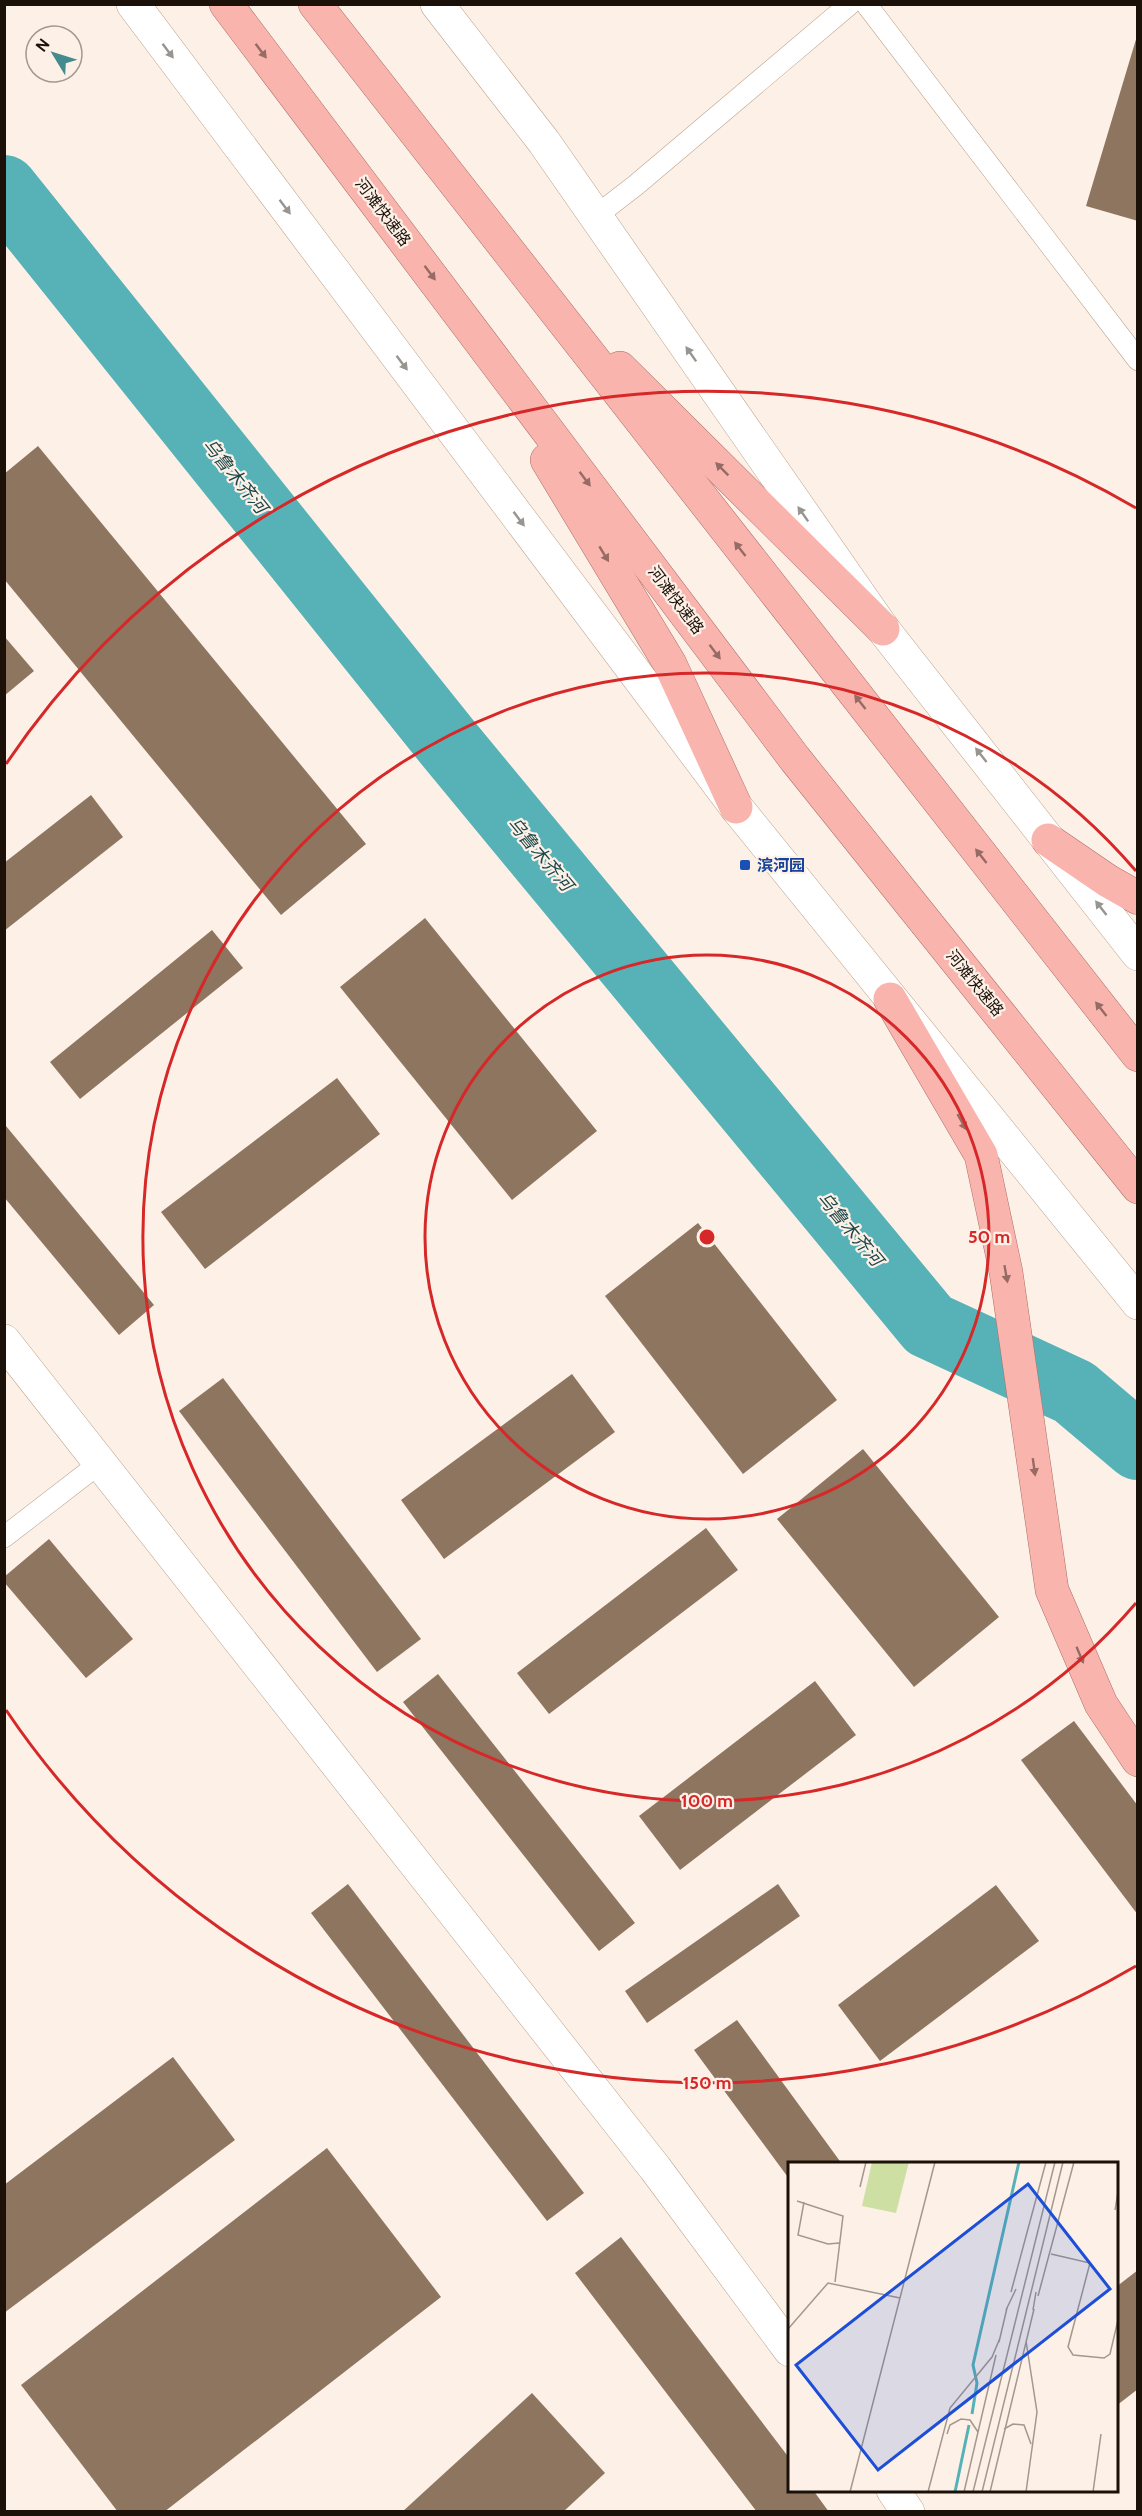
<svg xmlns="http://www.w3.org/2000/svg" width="1142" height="2516" font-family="Cabin,'Noto Sans SC',sans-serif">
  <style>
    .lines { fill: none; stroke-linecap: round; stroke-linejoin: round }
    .river { stroke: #57b2b7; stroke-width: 68 }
    .building { fill: #8e755f }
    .service-casing { stroke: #bca28a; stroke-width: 22 }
    .minor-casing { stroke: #bca28a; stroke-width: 34 }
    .tertiary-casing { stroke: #bca28a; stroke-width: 34 }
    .trunk-casing { stroke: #ab6f67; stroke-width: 34 }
    .service { stroke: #fff; stroke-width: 21 }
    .minor { stroke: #fff; stroke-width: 33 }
    .tertiary { stroke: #fff; stroke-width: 33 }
    .trunk { stroke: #fab4ae; stroke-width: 33 }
    .oneway { fill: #989490 }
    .oneway2 { fill: #966b64 }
    .ring { fill: none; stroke: #d62828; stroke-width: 3 }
    .transit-dot { fill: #1a4fb4; stroke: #fdf1e7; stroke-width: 2 }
    .labels { text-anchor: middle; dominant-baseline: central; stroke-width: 4.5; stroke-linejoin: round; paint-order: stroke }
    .street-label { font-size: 16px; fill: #1b1109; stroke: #fdf1e7 }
    .transit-label { font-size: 16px; font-weight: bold; fill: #164399; stroke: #fdf1e7; text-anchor: start }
    .water-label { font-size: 18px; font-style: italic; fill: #1d474a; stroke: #fdf1e7 }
    .inset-river { fill: none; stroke: #57b2b7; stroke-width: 3 }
    .inset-road { fill: none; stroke: #a3978e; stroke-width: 1.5 }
    .view { fill: #1d4ed8; fill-opacity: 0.15; stroke: #1d4ed8; stroke-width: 3 }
    .inset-edge { fill: none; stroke: #1b1109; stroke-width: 3 }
    .centre { fill: #d62828; stroke: #fdf1e7; stroke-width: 3 }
    .ring-label { font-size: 18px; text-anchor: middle; font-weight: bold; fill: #d62828; stroke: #fdf1e7; stroke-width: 4.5; stroke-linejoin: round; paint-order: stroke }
  </style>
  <rect width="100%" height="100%" fill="#fdf1e7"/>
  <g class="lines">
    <path class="river" d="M4 189 448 743 929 1325 1074 1392 1138 1446"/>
  </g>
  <g class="building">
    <path d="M1137 36H1138V221L1086 206Z"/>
    <path d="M38 446 366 844 281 915 4 579V474Z"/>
    <path d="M4 636 34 671 4 696Z"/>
    <path d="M91 795 123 837 4 931V863Z"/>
    <path d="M425 918 597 1131 512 1200 340 987Z"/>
    <path d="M212 930 243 968 80 1099 50 1062Z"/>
    <path d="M337 1078 380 1134 205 1269 161 1212Z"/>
    <path d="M6 1126 154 1305 119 1335 4 1197Z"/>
    <path d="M698 1223 837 1400 743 1474 605 1296Z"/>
    <path d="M572 1374 615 1432 444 1559 401 1500Z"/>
    <path d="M223 1378 421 1639 377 1672 179 1411Z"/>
    <path d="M863 1449 999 1617 914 1687 777 1519Z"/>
    <path d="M706 1528 738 1570 549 1714 517 1673Z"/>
    <path d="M49 1539 133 1639 86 1678 4 1582V1577Z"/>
    <path d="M438 1674 635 1923 599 1951 403 1702Z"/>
    <path d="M815 1681 856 1735 680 1870 639 1816Z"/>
    <path d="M1074 1721 1138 1806V1915L1021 1760Z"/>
    <path d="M348 1884 584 2193 547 2221 311 1913Z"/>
    <path d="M778 1884 800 1916 647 2023 625 1991Z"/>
    <path d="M996 1885 1039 1941 880 2061 838 2005Z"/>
    <path d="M737 2020 842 2164H790V2180L694 2050Z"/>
    <path d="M173 2057 235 2140 4 2313V2185Z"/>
    <path d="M327 2148 441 2297 164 2512H118L21 2385Z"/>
    <path d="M621 2237 790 2459V2490H813L829 2512H757L575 2273Z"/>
    <path d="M1138 2270V2389L1116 2406V2287Z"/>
    <path d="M532 2393 605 2473 563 2512H402Z"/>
  </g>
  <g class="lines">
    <defs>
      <g id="service">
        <path d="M866 4 1138 360"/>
        <path d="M596 216 636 185 850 4"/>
        <path d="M4 1537 100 1463"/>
      </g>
      <g id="minor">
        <path d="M4 1341 655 2168 790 2350"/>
        <path d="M893 2490 908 2512"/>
      </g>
      <g id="tertiary">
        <path d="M133 4 736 807 1138 1303"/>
        <path d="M437 4 544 142 883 629 1138 954"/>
      </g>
      <g id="trunk">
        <path d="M226 4 795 759 1138 1187"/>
        <path d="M315 4 1138 1055"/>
        <path d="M620 368 883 629"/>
        <path d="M547 460 670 664 736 807"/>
        <path d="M1048 840 1108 881 1138 898"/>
        <path d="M890 999 981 1155 1006 1272 1052 1590 1101 1704 1138 1760"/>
      </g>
    </defs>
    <use href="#service" class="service-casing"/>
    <use href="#minor" class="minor-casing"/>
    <use href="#tertiary" class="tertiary-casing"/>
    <use href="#trunk" class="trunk-casing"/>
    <use href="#service" class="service"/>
    <use href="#minor" class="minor"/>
    <use href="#tertiary" class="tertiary"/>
    <use href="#trunk" class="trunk"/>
  </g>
  <defs><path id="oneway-solid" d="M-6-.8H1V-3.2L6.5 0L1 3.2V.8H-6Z" transform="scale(1.5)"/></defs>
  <g class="oneway">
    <use href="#oneway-solid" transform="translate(168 51) rotate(53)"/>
    <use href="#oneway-solid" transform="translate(285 207) rotate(53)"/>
    <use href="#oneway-solid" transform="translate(691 354) rotate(-125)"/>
    <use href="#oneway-solid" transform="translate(402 363) rotate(53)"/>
    <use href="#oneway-solid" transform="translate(803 514) rotate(-125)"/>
    <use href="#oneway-solid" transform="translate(519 519) rotate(53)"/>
    <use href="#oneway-solid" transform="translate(981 755) rotate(-128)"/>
    <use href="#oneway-solid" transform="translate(1101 908) rotate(-128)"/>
  </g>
  <g class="oneway2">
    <use href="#oneway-solid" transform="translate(261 51) rotate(53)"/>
    <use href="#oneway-solid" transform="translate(430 273) rotate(53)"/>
    <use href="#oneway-solid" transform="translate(722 469) rotate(-135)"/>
    <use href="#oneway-solid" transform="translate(585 479) rotate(53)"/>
    <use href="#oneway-solid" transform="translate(740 549) rotate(-128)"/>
    <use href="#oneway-solid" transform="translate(604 554) rotate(59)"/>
    <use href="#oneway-solid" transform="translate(715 652) rotate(53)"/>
    <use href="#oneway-solid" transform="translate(860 702) rotate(-128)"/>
    <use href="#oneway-solid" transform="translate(981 856) rotate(-128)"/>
    <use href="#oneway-solid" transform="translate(1101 1009) rotate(-128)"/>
    <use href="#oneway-solid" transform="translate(962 1122) rotate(60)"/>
    <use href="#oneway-solid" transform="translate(1006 1274) rotate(80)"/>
    <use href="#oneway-solid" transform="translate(1034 1467) rotate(82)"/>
    <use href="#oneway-solid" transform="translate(1080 1655) rotate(67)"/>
  </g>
  <g class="ring">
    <circle cx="707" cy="1237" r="282"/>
    <path d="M1136 1603A564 564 0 1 1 1136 871"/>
    <path d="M1136 1966A846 846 0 0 1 6 1710M6 764A846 846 0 0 1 1136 508"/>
  </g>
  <rect class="transit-dot" x="739" y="859" width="12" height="12" rx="3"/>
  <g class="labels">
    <g class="street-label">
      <text transform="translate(383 212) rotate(53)">河滩快速路</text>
      <text transform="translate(676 600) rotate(53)">河滩快速路</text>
      <text transform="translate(975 983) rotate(51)">河滩快速路</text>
    </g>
    <g class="transit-label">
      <text x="757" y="865">滨河园</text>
    </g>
    <g class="water-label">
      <text transform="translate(235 476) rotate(51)">乌鲁木齐河</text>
      <text transform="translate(540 854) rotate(50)">乌鲁木齐河</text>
      <text transform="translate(850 1229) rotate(50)">乌鲁木齐河</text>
    </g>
  </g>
  <g transform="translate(788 2162)">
    <rect width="330" height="330" fill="#fdf1e7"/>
    <path d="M84 0H121L108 51 74 44Z" fill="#cedfa4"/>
    <path class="inset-river" d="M184 252 189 221 185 203 231 0M167 330 181 263"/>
    <path class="inset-road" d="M72 25 78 0M9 39 55 54 47 120M16 40 10 73 40 82 51 81M327 48 330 30M263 92 302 101 280 185 285 193 316 196 322 192 330 158M223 130 258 0M250 134 286 0M218 148 228 127M245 148 248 130M0 167 40 121 112 136M211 180 219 146M216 267 225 262 236 263 243 282M159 272 162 263 173 257 182 258 190 270M62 330 147 0M140 330 162 246 204 195 212 176M176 330 208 193M185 330 267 0M194 330 275 0M202 330 246 147M238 330 249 250 238 179M305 330 313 272"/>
    <path class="view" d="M240 22 322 127 90 308 8 203Z"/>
    <rect width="330" height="330" class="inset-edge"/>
  </g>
  <circle cx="707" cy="1237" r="9" class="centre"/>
  <g class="ring-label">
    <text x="989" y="1243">50 m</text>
    <text x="707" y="1807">100 m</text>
    <text x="707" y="2089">150 m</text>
  </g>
  <rect width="1142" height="2516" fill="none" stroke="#1b1109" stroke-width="12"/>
  <g transform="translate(54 54) rotate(308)"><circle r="28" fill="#fdf1e7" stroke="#a3978e" stroke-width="1.5"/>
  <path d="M0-4.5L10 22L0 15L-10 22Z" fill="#438b8d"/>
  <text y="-9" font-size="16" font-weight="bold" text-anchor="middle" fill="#1b1109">N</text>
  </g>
</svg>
